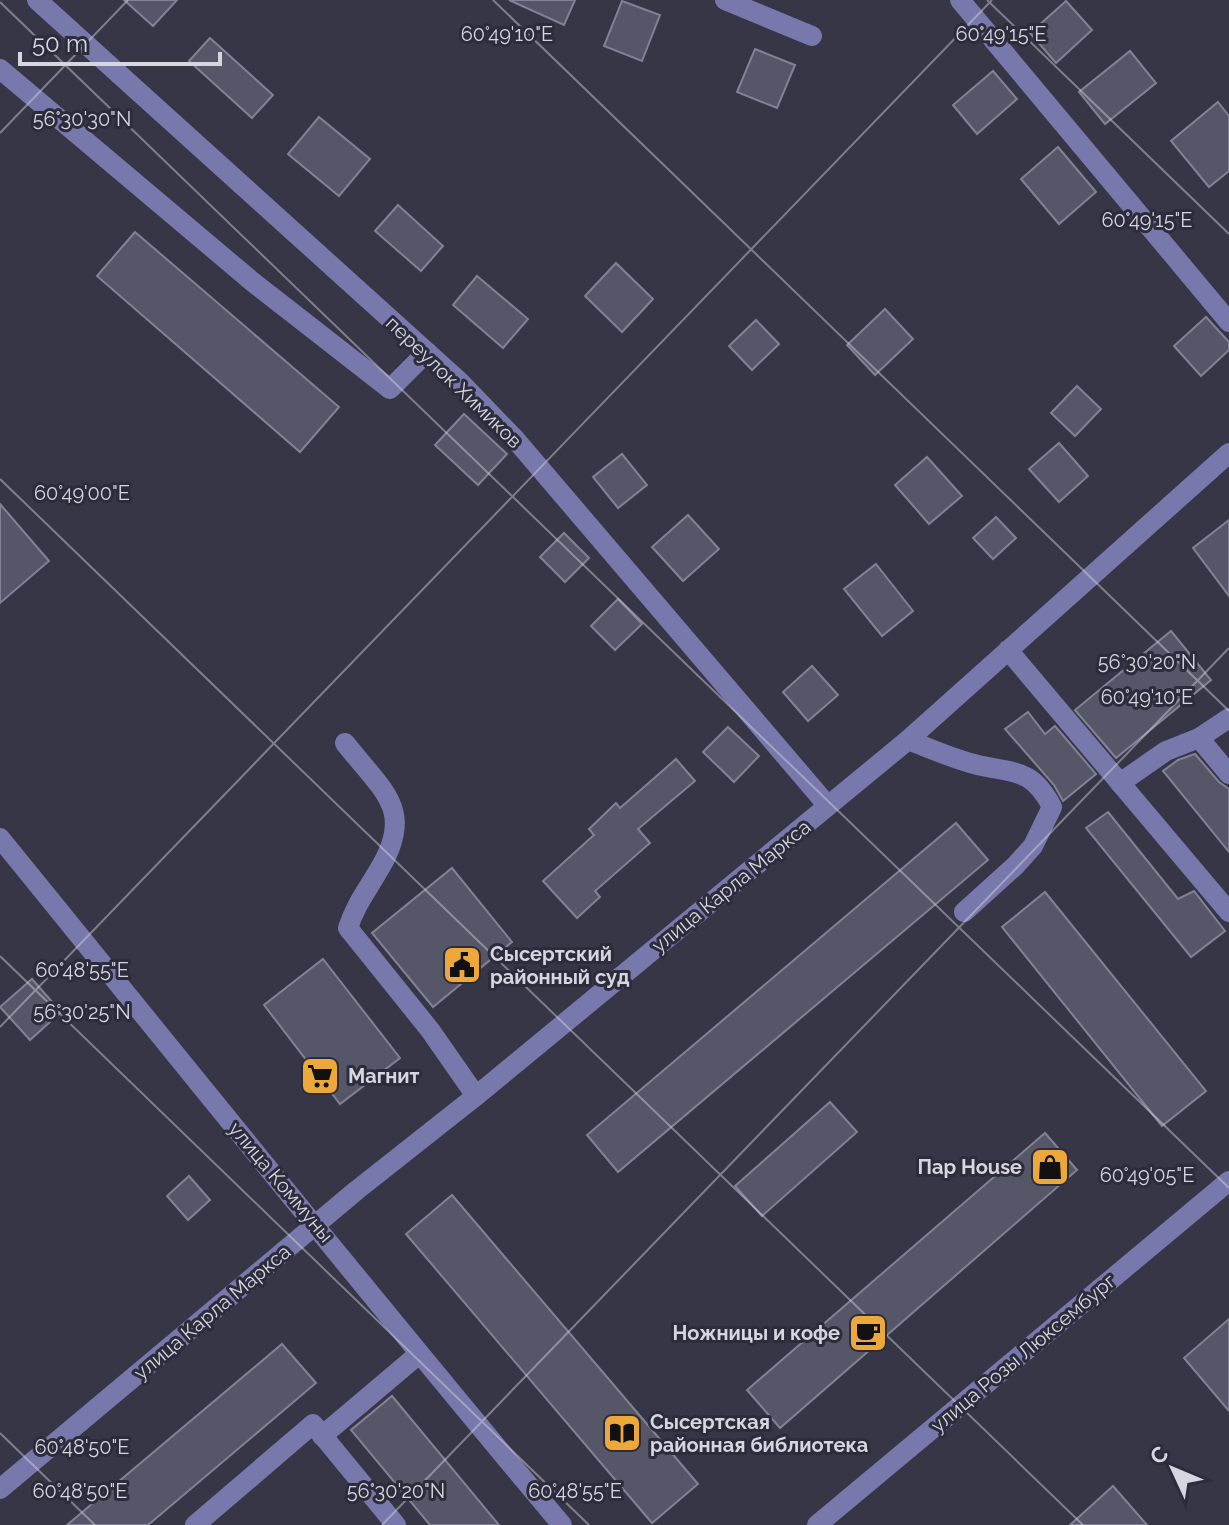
<svg xmlns="http://www.w3.org/2000/svg" width="1229" height="1525" font-family="Raleway,sans-serif">
  <style>
    .building { fill: #555668; stroke: #828296; stroke-width: 2 }
    .lines { fill: none; stroke-linecap: round; stroke-linejoin: round }
    .minor { stroke: #7978ad; stroke-width: 20 }
    .ticks { fill: none; stroke: #d6d6e1; stroke-width: 2; stroke-opacity: 0.45 }
    .labels { text-anchor: middle; dominant-baseline: central; stroke-width: 6; stroke-linejoin: round; paint-order: stroke }
    .street-label { font-size: 20px; fill: #d6d6e1; stroke: #2c2c3c }
    .poi-label { font-size: 20px; font-weight: bold; fill: #d6d6e1; stroke: #2c2c3c; text-anchor: start }
    .ticks-label { font-size: 20px; text-anchor: middle; fill: #d6d6e1; stroke: #2c2c3c; stroke-width: 6; stroke-linejoin: round; paint-order: stroke }
  </style>
  <rect width="100%" height="100%" fill="#363647"/>
  <g class="building">
    <path d="M124 0H177L153 26Z"/>
    <path d="M509 0H575L564 25Z"/>
    <path d="M622 1 660 15 642 61 604 46Z"/>
    <path d="M1066 1 1092 30 1056 63 1030 33Z"/>
    <path d="M210 38 273 95 252 118 189 61Z"/>
    <path d="M755 49 795 65 777 108 737 92Z"/>
    <path d="M1130 51 1156 83 1105 124 1079 92Z"/>
    <path d="M993 71 1017 99 977 134 953 105Z"/>
    <path d="M1218 102 1229 116V171L1209 187 1171 141Z"/>
    <path d="M319 117 370 159 339 196 288 154Z"/>
    <path d="M1058 147 1096 192 1059 224 1021 179Z"/>
    <path d="M398 205 443 246 421 271 375 231Z"/>
    <path d="M135 232 339 407 300 452 97 276Z"/>
    <path d="M616 263 653 299 622 332 585 296Z"/>
    <path d="M477 276 528 319 503 348 453 305Z"/>
    <path d="M885 309 913 339 875 375 847 345Z"/>
    <path d="M1206 317 1229 342V350L1201 376 1174 346Z"/>
    <path d="M756 320 779 344 752 370 729 346Z"/>
    <path d="M1077 386 1101 409 1075 436 1051 413Z"/>
    <path d="M464 414 507 454 478 485 435 445Z"/>
    <path d="M1059 443 1088 476 1059 502 1029 469Z"/>
    <path d="M622 454 647 485 618 508 593 477Z"/>
    <path d="M927 457 962 496 929 524 895 485Z"/>
    <path d="M0 504 49 561 0 603Z"/>
    <path d="M688 515 719 549 683 581 652 547Z"/>
    <path d="M996 517 1016 538 993 559 973 538Z"/>
    <path d="M1229 520V596L1193 548Z"/>
    <path d="M564 533 589 558 565 582 540 557Z"/>
    <path d="M876 564 913 611 882 636 844 589Z"/>
    <path d="M618 599 642 624 615 650 591 626Z"/>
    <path d="M1171 631 1211 680 1116 758 1075 710Z"/>
    <path d="M812 666 838 695 808 721 783 692Z"/>
    <path d="M1028 712 1045 734 1055 726 1096 774 1063 801 1054 785 1005 729Z"/>
    <path d="M728 727 759 756 734 782 703 752Z"/>
    <path d="M1195 754 1219 782 1229 789V852L1163 771 1178 760Z"/>
    <path d="M676 759 695 781 638 829 650 843 595 891 600 897 577 918 543 881 594 835 589 829 616 803 620 808Z"/>
    <path d="M1108 812 1178 899 1194 891 1225 931 1191 957 1086 828Z"/>
    <path d="M956 823 988 860 618 1172 587 1135Z"/>
    <path d="M452 868 512 942 433 1007 372 933Z"/>
    <path d="M1045 892 1206 1091 1162 1126 1002 927Z"/>
    <path d="M323 959 400 1058 340 1104 264 1005Z"/>
    <path d="M32 979 61 1012 30 1040 0 1007Z"/>
    <path d="M830 1102 857 1132 762 1216 735 1186Z"/>
    <path d="M1045 1133 1077 1170 780 1428 747 1390Z"/>
    <path d="M189 1176 210 1200 188 1220 167 1196Z"/>
    <path d="M452 1195 698 1484 652 1523 406 1234Z"/>
    <path d="M1229 1319V1411L1184 1358Z"/>
    <path d="M282 1344 316 1383 148 1525H67Z"/>
    <path d="M392 1396 499 1525H430L351 1430Z"/>
    <path d="M1113 1486 1147 1525H1070Z"/>
  </g>
  <g class="lines">
    <g class="minor">
      <path d="M37 0 460 382 515 439 828 806"/>
      <path d="M725 0 812 36"/>
      <path d="M960 0 1229 322"/>
      <path d="M0 69 254 283 390 389 427 352"/>
      <path d="M1008 650 1229 912"/>
      <path d="M1199 738 1229 718"/>
      <path d="M908 740C929 748 951 758 974 764 1012 774 1031 766 1052 807L1033 846 1015 866 964 912"/>
      <path d="M345 743C383 792 417 810 377 873 366 892 355 906 348 928L430 1030 476 1096"/>
      <path d="M1120 783 1166 751 1199 738 1229 774"/>
      <path d="M0 838C187 1068 372 1299 562 1525"/>
      <path d="M322 1436 419 1354"/>
      <path d="M0 1489 357 1190 476 1096 908 740 1229 453"/>
      <path d="M195 1525 313 1424 396 1525"/>
      <path d="M817 1525 1229 1181"/>
    </g>
  </g>
  <path class="ticks" d="M493 0 1229 711M987 0 1229 234M0 2 1229 1188M0 133 128 0M0 479 1083 1525M0 956 589 1525M0 1027 992 0M0 1433 95 1525M382 1525 1229 648"/>
  <defs>
    <symbol id="civic-square" viewBox="-11 -11 22 22"><rect x="-9" y="-9" width="18" height="18" rx="4" fill="#eda83b" stroke="#2c2c3c"/><path d="M-.6-6.5H3V-4.5H.6V-3L4-1V1h2V6H-6V1h2V-1L-.6-3ZM-1.2 2.5V6h2.4V2.5Z" fill="#111"/></symbol>
    <symbol id="supermarket-square" viewBox="-11 -11 22 22"><rect x="-9" y="-9" width="18" height="18" rx="4" fill="#eda83b" stroke="#2c2c3c"/><path d="M-6-5.5h2.5l.6 2H6L4.5 2H-2.5L-4.4-4H-6ZM-1.5 3.2a1.3 1.3 0 1 0 .1 0ZM3 3.2a1.3 1.3 0 1 0 .1 0Z" fill="#111"/></symbol>
    <symbol id="shop-square" viewBox="-11 -11 22 22"><rect x="-9" y="-9" width="18" height="18" rx="4" fill="#eda83b" stroke="#2c2c3c"/><path d="M-5-2.5h2.3a2.7 3.5 0 0 1 5.4 0H5L5.5 6h-11ZM-1.5-2.5h3a1.5 2.3 0 0 0-3 0Z" fill="#111"/></symbol>
    <symbol id="cafe-square" viewBox="-11 -11 22 22"><rect x="-9" y="-9" width="18" height="18" rx="4" fill="#eda83b" stroke="#2c2c3c"/><path d="M-5.5-4.5H6V0H3Q3 3.5 0 3.5H-2.5Q-5.5 3.5-5.5 0ZM3-3.2v2h1.7v-2ZM-6 4.5H4V6H-6Z" fill="#111"/></symbol>
    <symbol id="library-square" viewBox="-11 -11 22 22"><rect x="-9" y="-9" width="18" height="18" rx="4" fill="#eda83b" stroke="#2c2c3c"/><path d="M-6-4Q-3-5.5-.7-3.5V5Q-3 3-6 4ZM6-4Q3-5.5 .7-3.5V5Q3 3 6 4Z" fill="#111"/></symbol>
  </defs>
  <g fill-rule="evenodd">
    <use href="#civic-square" x="440" y="943" width="44" height="44"/>
    <use href="#supermarket-square" x="298" y="1054" width="44" height="44"/>
    <use href="#shop-square" x="1028" y="1145" width="44" height="44"/>
    <use href="#cafe-square" x="846" y="1311" width="44" height="44"/>
    <use href="#library-square" x="600" y="1411" width="44" height="44"/>
  </g>
  <g class="labels">
    <g class="street-label">
      <text transform="translate(454 382) rotate(44)">переулок Химиков</text>
      <text transform="translate(731 886) rotate(-39)">улица Карла Маркса</text>
      <text transform="translate(281 1182) rotate(50)">улица Коммуны</text>
      <text transform="translate(212 1312) rotate(-40)">улица Карла Маркса</text>
      <text transform="translate(1023 1353) rotate(-40)">улица Розы Люксембург</text>
    </g>
    <g class="poi-label">
      <text x="490" y="954">Сысертский<tspan x="490" dy="23">районный суд</tspan></text>
      <text x="348" y="1076">Магнит</text>
      <text x="1022" y="1167" text-anchor="end">Пар House</text>
      <text x="840" y="1333" text-anchor="end">Ножницы и кофе</text>
      <text x="650" y="1422">Сысертская<tspan x="650" dy="23">районная библиотека</tspan></text>
    </g>
  </g>
  <g class="ticks-label">
    <text x="507" y="41">60°49'10"E</text>
    <text x="1001" y="41">60°49'15"E</text>
    <text x="82" y="126">56°30'30"N</text>
    <text x="1147" y="227">60°49'15"E</text>
    <text x="82" y="500">60°49'00"E</text>
    <text x="1147" y="669">56°30'20"N</text>
    <text x="1147" y="704">60°49'10"E</text>
    <text x="82" y="977">60°48'55"E</text>
    <text x="82" y="1019">56°30'25"N</text>
    <text x="1147" y="1182">60°49'05"E</text>
    <text x="82" y="1454">60°48'50"E</text>
    <text x="396" y="1498">56°30'20"N</text>
    <text x="80" y="1498">60°48'50"E</text>
    <text x="575" y="1498">60°48'55"E</text>
  </g>
  <g transform="translate(1173 1469) rotate(314)" stroke="#2c2c3c" stroke-width="6" paint-order="stroke">
  <path d="M0-6L14 30L0 20L-14 30Z" fill="#d6d6e1"/>
  <text y="-12" font-size="22" font-weight="bold" text-anchor="middle" fill="#d6d6e1">С</text>
  </g>
  <path d="M20 52v12h200v-12" fill="none" stroke="#d6d6e1" stroke-width="4"/>
  <text x="32" y="52" font-size="24" fill="#d6d6e1" stroke="#2c2c3c" stroke-width="6" paint-order="stroke">50 m</text>
</svg>
